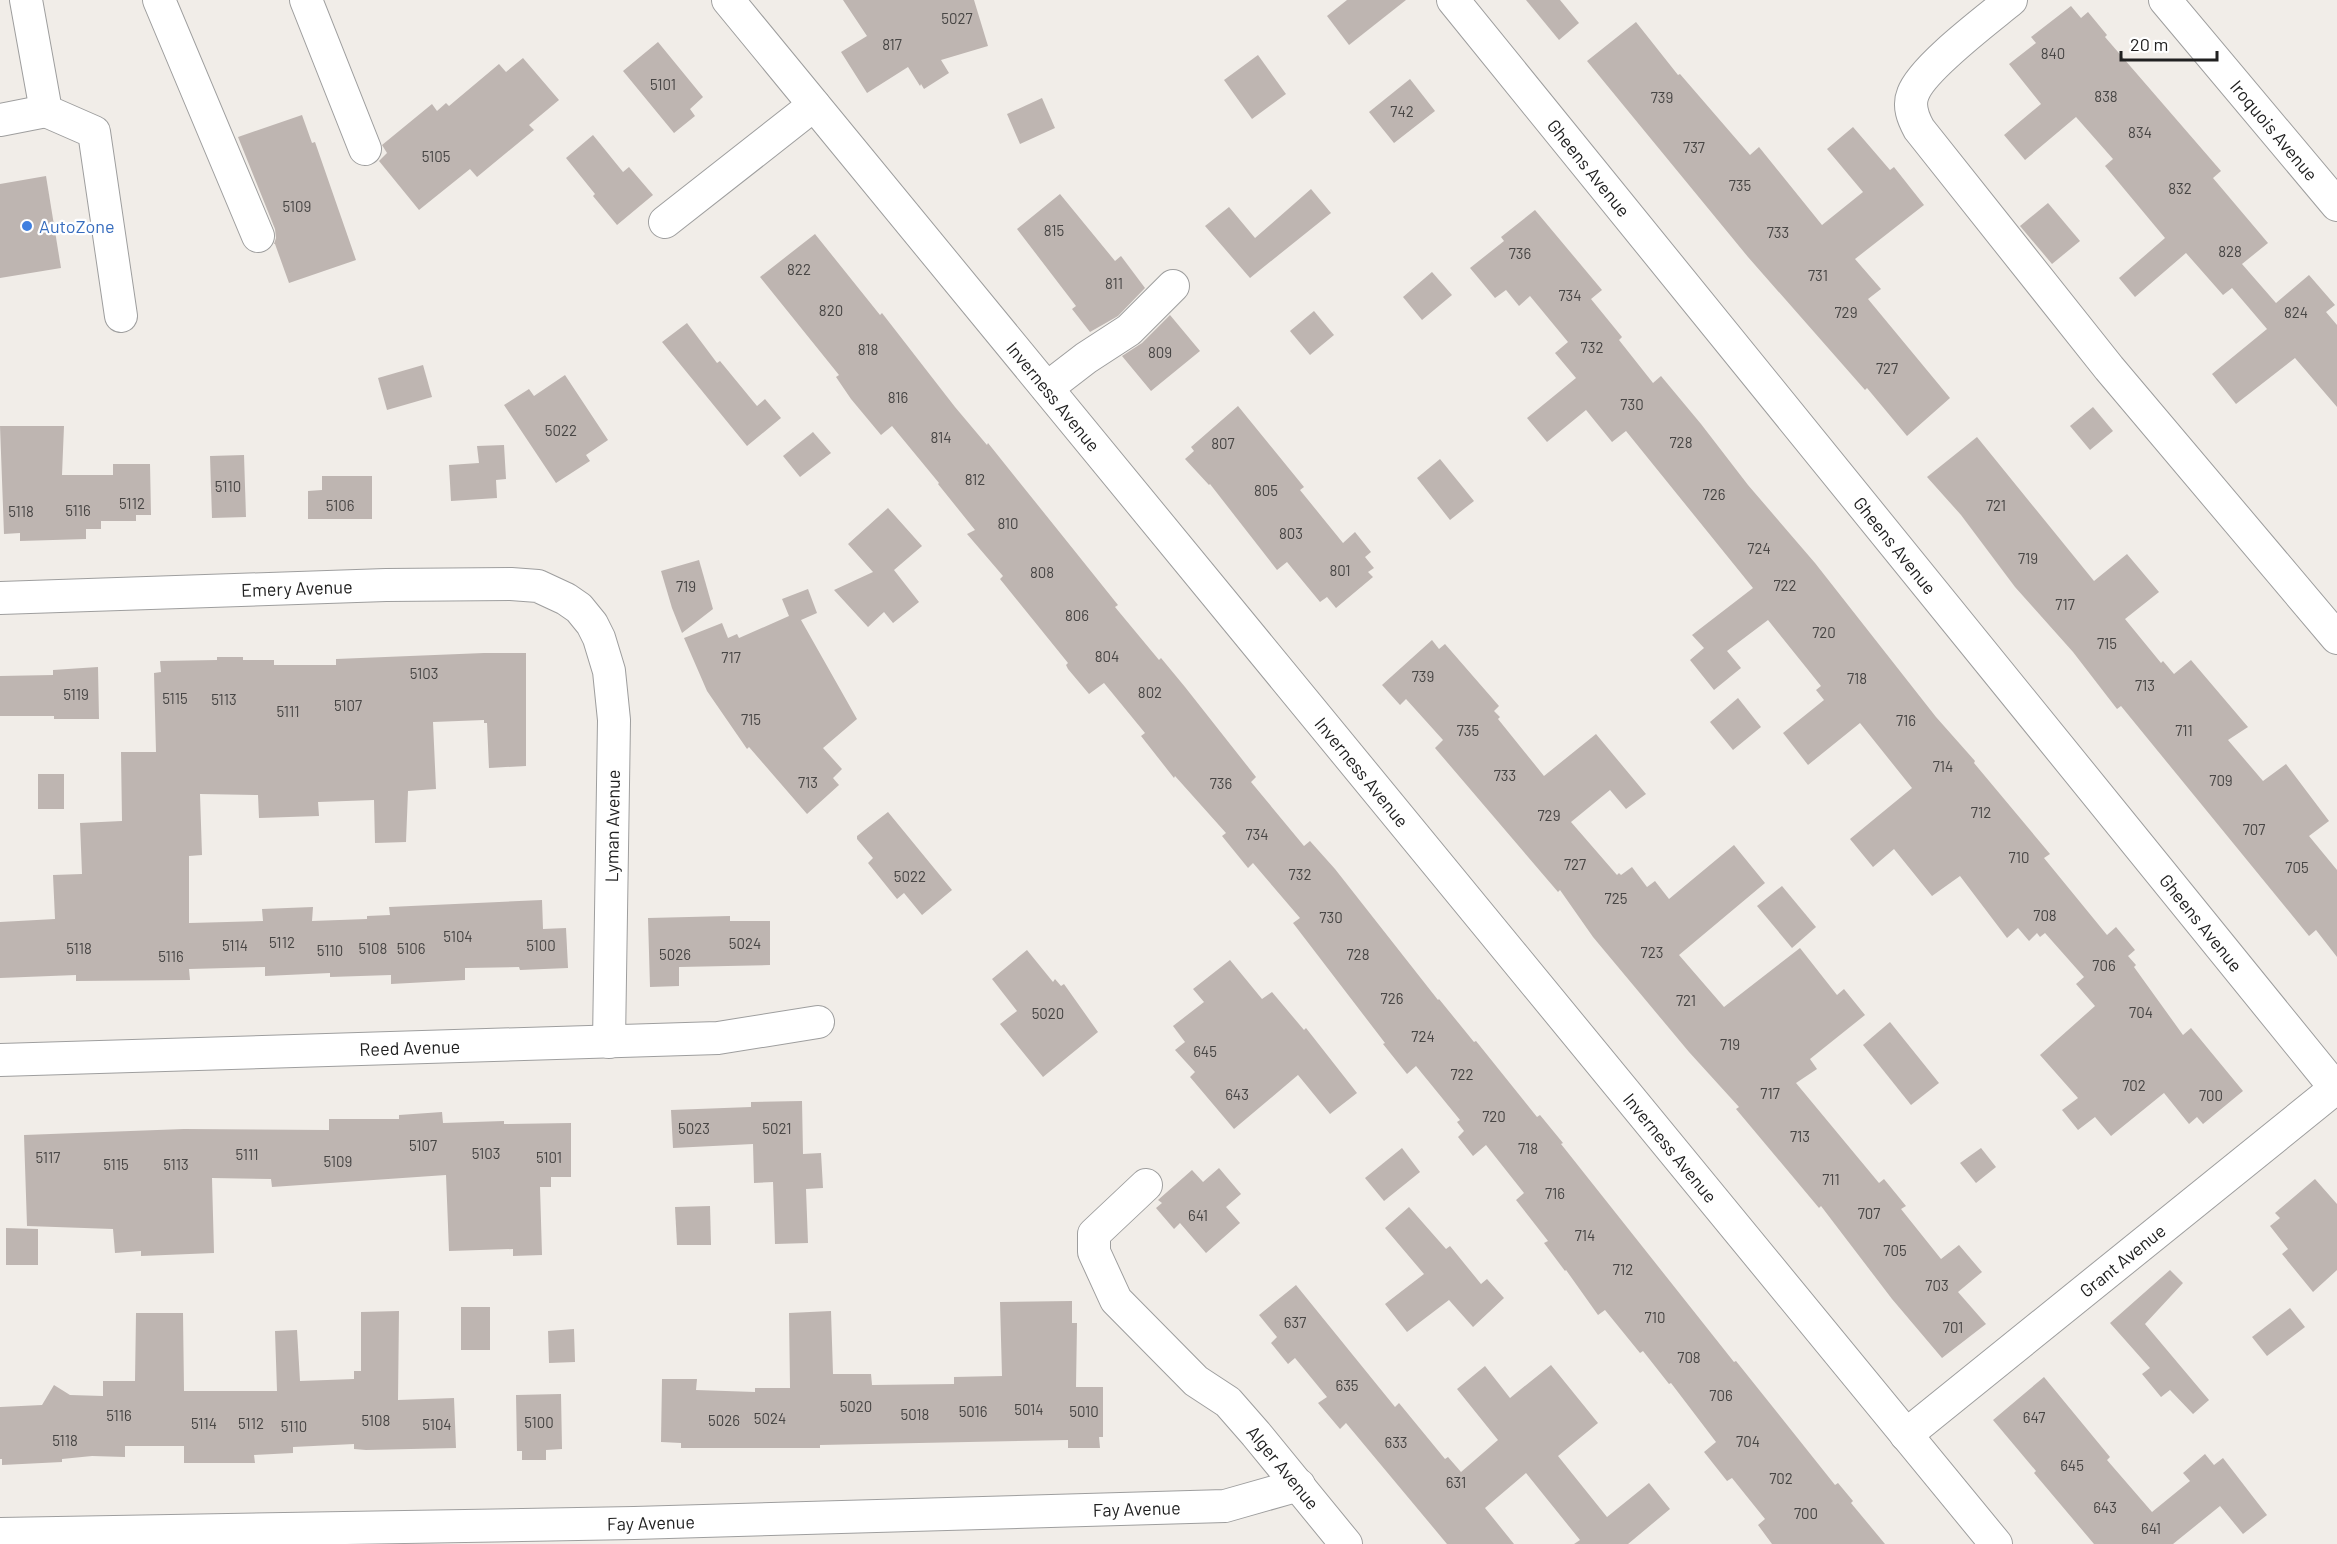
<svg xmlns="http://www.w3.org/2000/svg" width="2337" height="1544" font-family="Barlow,sans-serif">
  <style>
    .building { fill: #beb5b1 }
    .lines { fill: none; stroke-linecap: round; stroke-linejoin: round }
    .minor-casing { stroke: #9e9e9e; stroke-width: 34 }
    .minor { stroke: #fff; stroke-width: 32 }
    .shop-dot { fill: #3f7fe0; stroke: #fff; stroke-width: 2 }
    .labels { text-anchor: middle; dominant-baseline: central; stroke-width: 4.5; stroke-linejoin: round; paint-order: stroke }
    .number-label { font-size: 15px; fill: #484645 }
    .street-label { font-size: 18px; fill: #212121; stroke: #fff }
    .shop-label { font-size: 18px; fill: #366cbe; stroke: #fff; text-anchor: start }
  </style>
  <rect width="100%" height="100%" fill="#f1ede8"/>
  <g class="building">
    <path d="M843 0H974L988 46 941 60 949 73 924 89 921 84 920 86 908 67 867 93 841 52 867 36Z"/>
    <path d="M1347 0H1406L1349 45 1327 16Z"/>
    <path d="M1526 0H1560L1579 23 1559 40Z"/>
    <path d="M2071 6 2081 18 2088 12 2107 35 2105 37 2221 171 2213 178 2268 243 2242 264 2276 303 2309 275 2335 305 2326 312 2337 325V407L2295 358 2236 404 2212 374 2267 329 2232 288 2223 295 2186 253 2135 297 2119 278 2165 238 2105 166 2113 159 2076 117 2025 160 2004 135 2041 104 2009 64 2036 43 2031 37Z"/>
    <path d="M1636 22 1678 75 1680 74 1750 155 1759 147 1822 225 1863 192 1827 149 1853 127 1890 170 1894 167 1924 205 1855 259 1881 289 1868 299 1950 398 1907 436 1867 388 1865 390 1748 257 1587 61Z"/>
    <path d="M658 42 703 97 690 109 695 116 674 133 623 71Z"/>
    <path d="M1258 55 1286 94 1252 119 1224 80Z"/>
    <path d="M523 58 559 100 529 125 534 130 477 177 470 169 419 210 379 161 387 153 382 145 432 104 437 111 446 103 449 106 499 64 506 72Z"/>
    <path d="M1410 79 1435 111 1394 143 1369 112Z"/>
    <path d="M1042 98 1055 128 1020 144 1007 114Z"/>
    <path d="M302 115 312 143 315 142 356 260 289 283 275 244H274L276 238 275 229 238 137Z"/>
    <path d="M593 135 623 172 629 167 653 195 617 225 593 196 595 194 566 158Z"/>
    <path d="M46 176 61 268 0 278V184Z"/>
    <path d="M1311 189 1331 213 1250 278 1205 226 1229 207 1255 238Z"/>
    <path d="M1060 194 1115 261 1121 256 1145 288 1118 316 1090 332 1072 309 1076 306 1017 229Z"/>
    <path d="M2048 203 2080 241 2052 264 2020 226Z"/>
    <path d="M1535 210 1602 290 1591 299 1622 337 1619 340 1653 383 1661 376 1701 424 1748 485 1815 563 1936 717 1975 761 1974 763 2050 854 2044 858 2107 935 2116 927 2135 950 2128 956 2136 965 2134 967 2183 1035 2191 1028 2243 1091 2203 1124 2197 1117 2189 1124 2164 1093 2111 1136 2095 1117 2078 1130 2062 1110 2078 1098 2040 1055 2095 1006 2076 984 2084 977 2045 933 2040 937 2037 933 2029 941 2018 928 2007 938 1960 876 1932 896 1894 849 1873 867 1850 839 1912 788 1860 723 1808 765 1783 733 1824 700 1816 690 1821 686 1768 620 1727 651 1741 668 1714 690 1690 660 1704 648 1692 635 1753 588 1626 431 1612 442 1586 410 1547 442 1527 418 1576 378 1555 353 1568 342 1530 296 1519 306 1506 290 1495 298 1470 268 1504 241 1501 237Z"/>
    <path d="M815 234 880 315 882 313 955 407 987 445 988 443 1118 605 1115 607 1159 660 1161 658 1185 687 1256 777 1251 782 1304 846 1310 841 1335 869 1438 1000 1439 999 1474 1042 1476 1041 1537 1117 1540 1115 1563 1143 1561 1144 1734 1362 1736 1361 1835 1485 1838 1483 1853 1501 1851 1503 1885 1544H1772L1758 1525 1765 1519 1732 1478 1727 1481 1704 1452 1716 1442 1671 1383 1669 1384 1643 1351 1640 1353 1605 1310 1598 1315 1566 1270 1565 1271 1544 1243 1548 1241 1516 1200 1524 1193 1486 1145 1473 1156 1458 1137 1464 1131 1457 1122 1460 1120 1416 1066 1407 1074 1383 1044 1385 1043 1293 923 1300 918 1253 863 1248 868 1222 836 1226 833 1175 776 1174 778 1141 736 1145 733 1104 683 1089 694 1068 669 1066 665 1068 663 1000 579 1003 576 967 534 975 530 938 484 939 483 892 426 881 435 851 399 836 377 839 375 760 277Z"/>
    <path d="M1432 272 1452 295 1422 320 1403 297Z"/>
    <path d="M1314 311 1334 335 1310 355 1290 331Z"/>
    <path d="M1170 315 1200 351 1151 391 1122 356 1142 343Z"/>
    <path d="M687 323 717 363 720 361 757 406 765 399 781 418 747 446 662 342Z"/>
    <path d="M423 365 432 397 387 410 378 378Z"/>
    <path d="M565 375 608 440 586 455 590 461 556 483 504 405 529 389 534 396Z"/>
    <path d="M1238 406 1304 487 1300 490 1343 543 1355 532 1371 552 1365 557 1374 568 1368 572 1373 577 1336 608 1327 597 1320 602 1287 562 1277 570 1210 484 1209 485 1185 459 1194 451 1191 447Z"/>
    <path d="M2093 407 2113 431 2090 450 2070 426Z"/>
    <path d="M0 426H64L62 475H113V464H150L151 515H136V521H101V529H86V539L20 541V533L4 534Z"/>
    <path d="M813 432 831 453 800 477 783 456Z"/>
    <path d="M1977 437 2094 581 2127 554 2159 592 2125 619 2161 663 2163 661 2174 674 2191 660 2248 727 2228 740 2263 781 2286 764 2329 821 2309 836 2337 870V957L2316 930 2309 936 2121 706 2117 709 2073 652 2015 587 1961 515 1927 477Z"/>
    <path d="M504 445 506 479 496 480 497 498 451 501 449 465 479 463 477 446Z"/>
    <path d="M244 455 246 517 212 518 210 456Z"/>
    <path d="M1440 459 1474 501 1450 520 1417 478Z"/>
    <path d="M322 476H372V519H308V491L322 490Z"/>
    <path d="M888 508 922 546 894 570 919 602 893 623 884 612 868 627 834 590 873 572 848 544Z"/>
    <path d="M699 560 713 609 682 633 672 608 661 571Z"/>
    <path d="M808 589 817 613 801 620 857 719 823 748 842 769 833 778 839 785 807 814 749 747 747 749 707 691 684 638 722 623 728 638 737 634 739 638 789 616 782 599Z"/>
    <path d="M1432 640 1439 649 1445 644 1499 706 1494 711 1500 717 1498 719 1544 776 1596 734 1646 794 1626 809 1610 790 1571 822 1617 875 1619 873 1621 875 1632 867 1647 887 1655 881 1669 899 1734 845 1765 883 1679 955 1724 1007 1800 948 1837 995 1844 989 1865 1015 1810 1059 1817 1069 1796 1083 1879 1183 1884 1179 1906 1206 1901 1209 1941 1259 1959 1245 1982 1272 1958 1292 1986 1324 1942 1358 1892 1299 1821 1206 1819 1208 1736 1109 1739 1107 1689 1052 1593 937 1560 890 1558 892 1435 748 1443 740 1406 699 1400 705 1382 685Z"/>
    <path d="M484 653H526V766L489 768 487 723H484V720L433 722 436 789 408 791 406 842 375 843 374 800 318 802 319 816 259 818 258 795 200 794 202 855 189 856V923L263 921 262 909 313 907 312 921 367 919V916L390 915 389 907 542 900 543 929 566 928 568 968 520 970 519 967 465 968V980L391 984V975L330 977V973L265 976V967L189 969 190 980 76 981V975L0 978V922L55 919 53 875 82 874 80 823 122 821 121 752H156L154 673 161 672 160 661 217 660V657H243V660H274V665H336V659Z"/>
    <path d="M98 667 99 719H54V716H0V676L53 675V670Z"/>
    <path d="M1738 698 1761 727 1733 750 1710 722Z"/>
    <rect x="38" y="774" width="26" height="35"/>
    <path d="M888 812 952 890 922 915 904 893 897 899 868 863 873 858 857 839V836Z"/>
    <path d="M1782 886 1816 927 1792 948 1757 906Z"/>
    <path d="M730 916V921H770V965L679 967V986L650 987 648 918Z"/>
    <path d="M1027 950 1053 982 1055 979 1061 986 1064 984 1098 1032 1043 1077 1000 1024 1017 1011 992 979Z"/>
    <path d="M1230 960 1262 999 1272 992 1304 1030 1306 1028 1357 1093 1330 1114 1298 1075 1234 1129 1190 1077 1195 1072 1175 1050 1185 1042 1173 1026 1204 1002 1193 989Z"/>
    <path d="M1890 1022 1939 1083 1911 1105 1863 1045Z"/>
    <path d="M802 1101 803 1154 821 1153 823 1188 806 1189 808 1243 775 1244 773 1182 754 1183 753 1144 673 1148 671 1110 751 1107V1102Z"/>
    <path d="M442 1112 443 1123 504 1121V1124L571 1123V1177H551V1187H540L542 1255 513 1256V1249L449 1251 446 1175 272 1187 271 1179 212 1178 214 1253 141 1256V1251L115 1253 113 1229 27 1226 24 1135 184 1129 329 1130V1119H399V1115Z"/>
    <path d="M1402 1148 1420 1172 1384 1201 1365 1178Z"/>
    <path d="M1981 1148 1996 1167 1976 1183 1960 1163Z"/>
    <path d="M1219 1168 1241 1194 1226 1207 1240 1223 1206 1253 1180 1223 1174 1229 1156 1208 1162 1203 1158 1200 1192 1170 1203 1182Z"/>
    <path d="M2315 1179 2337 1204V1270L2313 1292 2282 1254 2288 1249 2270 1226 2280 1218 2275 1213Z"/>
    <path d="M710 1206 711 1245H677L675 1207Z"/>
    <path d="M1409 1207 1446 1249 1450 1246 1481 1284 1487 1279 1504 1298 1473 1327 1449 1300 1407 1332 1385 1304 1424 1274 1385 1228Z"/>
    <path d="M6 1228 38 1229V1265H6Z"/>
    <path d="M2170 1270 2183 1283 2145 1324 2209 1400 2193 1414 2170 1390 2161 1397 2142 1374 2150 1368 2110 1323Z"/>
    <path d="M1296 1285 1395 1407 1399 1403 1445 1459 1448 1457 1461 1472 1498 1440 1457 1389 1485 1366 1510 1398 1551 1365 1598 1423 1558 1456 1607 1517 1649 1483 1670 1509 1628 1544H1574L1580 1540 1526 1473 1485 1508 1514 1544H1447L1346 1423 1340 1429 1318 1403 1327 1397 1295 1358 1288 1364 1271 1343 1277 1337 1259 1315Z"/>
    <path d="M1072 1301V1323H1077L1076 1387H1103V1437H1099L1100 1448H1068V1440L820 1445V1448H681V1443L661 1442 662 1379H697L696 1390 755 1392V1388H790L789 1313 831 1311 833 1374H871L872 1385 954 1384V1377L1002 1376 1000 1302Z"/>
    <rect x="461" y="1307" width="29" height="43"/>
    <path d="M2290 1308 2305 1327 2267 1356 2252 1337Z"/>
    <path d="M399 1311 398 1400 454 1398 456 1448 366 1450 354 1449V1444L293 1447V1453L254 1455 255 1463H184V1446H125V1457L92 1456 62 1459V1462L2 1465V1459H0V1407L42 1405 54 1385 70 1395 103 1396V1381H135L136 1313H183L184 1391H277L275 1331 297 1330 300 1381 354 1379V1371H361V1312Z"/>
    <path d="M574 1329 575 1362 549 1363 548 1331Z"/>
    <path d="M2044 1377 2110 1457 2107 1460 2152 1512 2190 1481 2183 1473 2205 1454 2214 1465 2223 1458 2267 1515 2243 1534 2220 1506 2173 1544H2094L2034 1473 2036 1471 1993 1420Z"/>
    <path d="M561 1394 562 1449 546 1450V1460H522V1451H517L516 1395Z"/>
  </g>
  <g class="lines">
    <defs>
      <g id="minor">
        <path d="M26 0 46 111 94 132 121 316"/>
        <path d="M159 0 258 236"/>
        <path d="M306 0 365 149"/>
        <path id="s1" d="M728 0 1996 1544"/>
        <path id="s2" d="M1453 0 2337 1090"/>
        <path d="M2011 0C1988 19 1922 68 1913 94 1908 106 1913 118 1919 129L2109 368 2337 638"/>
        <path id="s3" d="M2165 0 2337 205"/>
        <path d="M0 120 46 111"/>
        <path d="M665 222 814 105"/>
        <path d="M1047 388 1086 358 1129 330 1173 286"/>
        <path id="s4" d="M0 598 386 585 511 584 538 586 566 599 579 608 592 624 599 638 609 671 614 720 609 1042"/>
        <path id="s5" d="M0 1060 718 1038 818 1022"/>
        <path id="s6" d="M1146 1185 1094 1234V1252L1116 1300 1196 1381 1228 1402 1256 1434 1346 1544"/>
        <path id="s7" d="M1906 1435 2337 1087"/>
        <path id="s8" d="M0 1534 634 1523 1225 1506 1299 1485"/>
      </g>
    </defs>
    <use href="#minor" class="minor-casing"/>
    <use href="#minor" class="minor"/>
  </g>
  <circle class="shop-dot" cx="27" cy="226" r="6"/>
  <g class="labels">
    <g class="number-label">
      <text x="957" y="18">5027</text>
      <text x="892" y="44">817</text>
      <text x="2053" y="53">840</text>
      <text x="663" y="84">5101</text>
      <text x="2106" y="96">838</text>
      <text x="1662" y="97">739</text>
      <text x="1402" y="111">742</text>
      <text x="2140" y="132">834</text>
      <text x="1694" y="147">737</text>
      <text x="436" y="156">5105</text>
      <text x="1740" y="185">735</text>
      <text x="2180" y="188">832</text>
      <text x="297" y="206">5109</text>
      <text x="1054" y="230">815</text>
      <text x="1778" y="232">733</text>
      <text x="2230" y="251">828</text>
      <text x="1520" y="253">736</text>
      <text x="799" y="269">822</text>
      <text x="1818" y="275">731</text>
      <text x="1114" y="283">811</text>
      <text x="1570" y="295">734</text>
      <text x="831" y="310">820</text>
      <text x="1846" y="312">729</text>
      <text x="2296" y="312">824</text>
      <text x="1592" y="347">732</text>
      <text x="868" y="349">818</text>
      <text x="1160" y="352">809</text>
      <text x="1887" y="368">727</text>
      <text x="898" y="397">816</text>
      <text x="1632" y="404">730</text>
      <text x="561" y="430">5022</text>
      <text x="941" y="437">814</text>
      <text x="1681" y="442">728</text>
      <text x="1223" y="443">807</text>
      <text x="975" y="479">812</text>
      <text x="228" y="486">5110</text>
      <text x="1266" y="490">805</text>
      <text x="1714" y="494">726</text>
      <text x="132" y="503">5112</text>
      <text x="340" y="505">5106</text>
      <text x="1996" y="505">721</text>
      <text x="78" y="510">5116</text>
      <text x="21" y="511">5118</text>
      <text x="1008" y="523">810</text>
      <text x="1291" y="533">803</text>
      <text x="1759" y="548">724</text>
      <text x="2028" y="558">719</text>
      <text x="1340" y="570">801</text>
      <text x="1042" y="572">808</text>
      <text x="1785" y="585">722</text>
      <text x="686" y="586">719</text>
      <text x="2065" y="604">717</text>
      <text x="1077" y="615">806</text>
      <text x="1824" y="632">720</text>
      <text x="2107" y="643">715</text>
      <text x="1107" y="656">804</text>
      <text x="731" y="657">717</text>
      <text x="424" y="673">5103</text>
      <text x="1423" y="676">739</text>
      <text x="1857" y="678">718</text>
      <text x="2145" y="685">713</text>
      <text x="1150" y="692">802</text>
      <text x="76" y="694">5119</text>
      <text x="175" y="698">5115</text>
      <text x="224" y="699">5113</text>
      <text x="348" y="705">5107</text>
      <text x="288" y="711">5111</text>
      <text x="751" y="719">715</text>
      <text x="1906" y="720">716</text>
      <text x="1468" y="730">735</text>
      <text x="2184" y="730">711</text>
      <text x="1943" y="766">714</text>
      <text x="1505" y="775">733</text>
      <text x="2221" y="780">709</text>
      <text x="808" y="782">713</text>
      <text x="1221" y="783">736</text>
      <text x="1981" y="812">712</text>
      <text x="1549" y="815">729</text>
      <text x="2254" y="829">707</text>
      <text x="1257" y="834">734</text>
      <text x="2019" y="857">710</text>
      <text x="1575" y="864">727</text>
      <text x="2297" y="867">705</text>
      <text x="1300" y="874">732</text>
      <text x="910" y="876">5022</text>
      <text x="1616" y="898">725</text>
      <text x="2045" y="915">708</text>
      <text x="1331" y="917">730</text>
      <text x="458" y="936">5104</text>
      <text x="282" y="942">5112</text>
      <text x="745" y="943">5024</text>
      <text x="235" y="945">5114</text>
      <text x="541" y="945">5100</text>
      <text x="79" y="948">5118</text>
      <text x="373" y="948">5108</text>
      <text x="411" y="948">5106</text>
      <text x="330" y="950">5110</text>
      <text x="1652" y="952">723</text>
      <text x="675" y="954">5026</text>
      <text x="1358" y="954">728</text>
      <text x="171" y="956">5116</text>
      <text x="2104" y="965">706</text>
      <text x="1392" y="998">726</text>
      <text x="1686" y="1000">721</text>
      <text x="2141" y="1012">704</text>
      <text x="1048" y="1013">5020</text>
      <text x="1423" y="1036">724</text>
      <text x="1730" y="1044">719</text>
      <text x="1205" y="1051">645</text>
      <text x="1462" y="1074">722</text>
      <text x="2134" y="1085">702</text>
      <text x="1770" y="1093">717</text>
      <text x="1237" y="1094">643</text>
      <text x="2211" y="1095">700</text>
      <text x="1494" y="1116">720</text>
      <text x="694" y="1128">5023</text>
      <text x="777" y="1128">5021</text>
      <text x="1800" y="1136">713</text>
      <text x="423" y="1145">5107</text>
      <text x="1528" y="1148">718</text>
      <text x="486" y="1153">5103</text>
      <text x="247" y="1154">5111</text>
      <text x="48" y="1157">5117</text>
      <text x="549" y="1157">5101</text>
      <text x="338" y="1161">5109</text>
      <text x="116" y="1164">5115</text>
      <text x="176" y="1164">5113</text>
      <text x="1831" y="1179">711</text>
      <text x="1555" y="1193">716</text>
      <text x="1869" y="1213">707</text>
      <text x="1198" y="1215">641</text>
      <text x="1585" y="1235">714</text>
      <text x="1895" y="1250">705</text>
      <text x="1623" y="1269">712</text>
      <text x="1937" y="1285">703</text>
      <text x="1655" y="1317">710</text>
      <text x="1295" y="1322">637</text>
      <text x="1953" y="1327">701</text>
      <text x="1689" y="1357">708</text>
      <text x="1347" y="1385">635</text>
      <text x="1721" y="1395">706</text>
      <text x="856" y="1406">5020</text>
      <text x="1029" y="1409">5014</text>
      <text x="973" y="1411">5016</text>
      <text x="1084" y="1411">5010</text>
      <text x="915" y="1414">5018</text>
      <text x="119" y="1415">5116</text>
      <text x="2034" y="1417">647</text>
      <text x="770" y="1418">5024</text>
      <text x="376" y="1420">5108</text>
      <text x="724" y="1420">5026</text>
      <text x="539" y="1422">5100</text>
      <text x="204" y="1423">5114</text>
      <text x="251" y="1423">5112</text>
      <text x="437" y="1424">5104</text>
      <text x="294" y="1426">5110</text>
      <text x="65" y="1440">5118</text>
      <text x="1748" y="1441">704</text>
      <text x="1396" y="1442">633</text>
      <text x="2072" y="1465">645</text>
      <text x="1781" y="1478">702</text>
      <text x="1456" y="1482">631</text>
      <text x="2105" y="1507">643</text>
      <text x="1806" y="1513">700</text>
      <text x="2151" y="1528">641</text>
    </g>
    <g class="street-label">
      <text stroke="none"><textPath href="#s3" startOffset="170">Iroquois Avenue</textPath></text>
      <text stroke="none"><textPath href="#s2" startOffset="216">Gheens Avenue</textPath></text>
      <text stroke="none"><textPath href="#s1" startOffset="513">Inverness Avenue</textPath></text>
      <text stroke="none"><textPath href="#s2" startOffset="702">Gheens Avenue</textPath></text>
      <text stroke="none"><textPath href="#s4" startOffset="297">Emery Avenue</textPath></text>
      <text stroke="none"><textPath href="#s1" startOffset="999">Inverness Avenue</textPath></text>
      <text transform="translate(612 826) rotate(-89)">Lyman Avenue</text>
      <text stroke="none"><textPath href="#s2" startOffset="1188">Gheens Avenue</textPath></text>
      <text stroke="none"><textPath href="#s5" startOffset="410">Reed Avenue</textPath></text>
      <text stroke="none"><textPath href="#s1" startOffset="1485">Inverness Avenue</textPath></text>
      <text stroke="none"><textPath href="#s7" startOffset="278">Grant Avenue</textPath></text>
      <text stroke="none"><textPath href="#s6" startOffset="380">Alger Avenue</textPath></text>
      <text stroke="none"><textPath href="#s8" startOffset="1137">Fay Avenue</textPath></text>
      <text stroke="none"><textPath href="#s8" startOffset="651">Fay Avenue</textPath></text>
    </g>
    <g class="shop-label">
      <text x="39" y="226">AutoZone</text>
    </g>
  </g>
  <path d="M2121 51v9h96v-9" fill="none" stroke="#212121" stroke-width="3"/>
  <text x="2130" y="51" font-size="18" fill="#212121" stroke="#ffffff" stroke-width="4.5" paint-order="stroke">20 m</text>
</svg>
